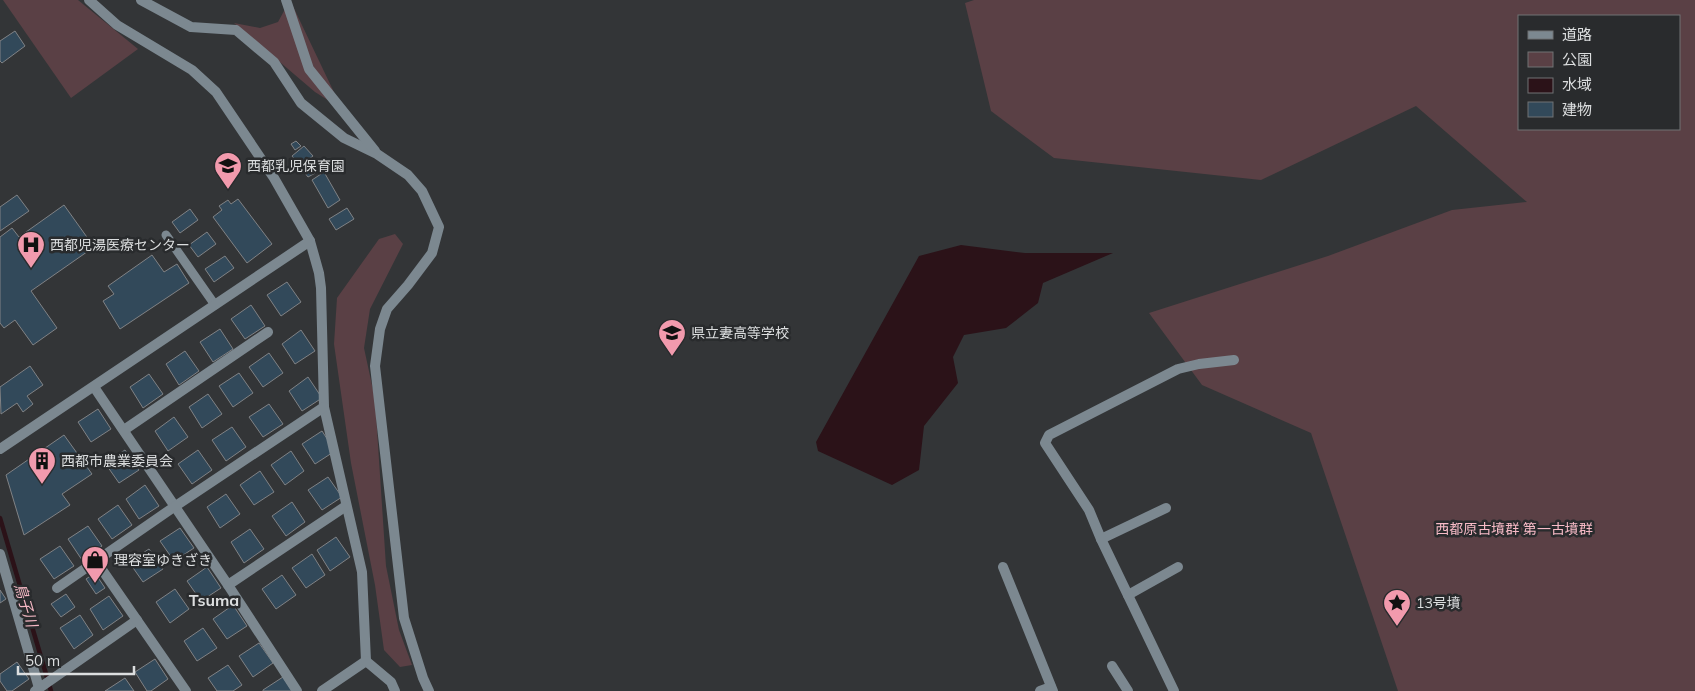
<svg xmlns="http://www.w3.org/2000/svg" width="1695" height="691" font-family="Mulish,'Noto Sans JP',sans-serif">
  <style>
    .green { fill: #5a4045; fill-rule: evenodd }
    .water { fill: #2b1218 }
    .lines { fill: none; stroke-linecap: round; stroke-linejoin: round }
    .stream { stroke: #2b1218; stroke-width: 4.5 }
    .building { fill: #32495a; stroke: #808285 }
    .lane { stroke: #7c8890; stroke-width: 9 }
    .street { stroke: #7c8890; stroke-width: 10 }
    .labels { text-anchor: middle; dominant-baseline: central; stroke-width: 5; stroke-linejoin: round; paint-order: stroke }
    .poi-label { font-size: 14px; fill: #dcdedf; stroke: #292b2d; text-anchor: start }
    .park-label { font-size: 14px; fill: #f8bbc7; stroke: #292b2d }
    .water-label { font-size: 15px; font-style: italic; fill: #f5b8c4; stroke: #292b2d }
    .quarter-label { font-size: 16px; font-weight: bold; fill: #dcdedf; stroke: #292b2d }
  </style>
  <rect width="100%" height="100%" fill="#333537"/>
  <g class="green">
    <path d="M3 0H78L138 49 71 98Z"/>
    <path d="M290 0 342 109 315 92 234 23 260 28 278 22Z"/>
    <path d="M974 0H1695V691H1398L1311 433 1202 385 1149 313 1328 256 1452 210 1527 202 1416 106 1261 180 1054 158 991 111 965 3ZM1519 16H1679V129H1519Z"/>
    <path d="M395 234 403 244 370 309 364 348 375 399 386 566 399 630 412 665 400 667 384 650 375 585 351 463 334 344 337 298 379 239Z"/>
  </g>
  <path class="water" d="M961 245 1025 253H1113L1043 283 1038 303 1006 328 964 335 953 357 958 383 924 426 919 470 892 485 818 451 816 442 919 256Z"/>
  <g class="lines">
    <path class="stream" d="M0 518 51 691"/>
  </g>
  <g class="building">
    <path d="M15 31 25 46 2 63 0 61V41Z"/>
    <path d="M296 141 301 146 295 150 291 144Z"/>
    <path d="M304 146 313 156 300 166 292 156Z"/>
    <path d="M313 161 319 171 308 177 301 168Z"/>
    <path d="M324 172 340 200 328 208 312 180Z"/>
    <path d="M17 195 29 211 0 231V207Z"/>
    <path d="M238 199 272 244 247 263 213 217 222 210 219 206 228 200 231 204Z"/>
    <path d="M64 205 94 247 31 291 57 328 33 345 15 320 4 328 0 323V237L12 228 19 237Z"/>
    <path d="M347 208 354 219 336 230 329 219Z"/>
    <path d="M190 209 198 220 180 233 172 222Z"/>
    <path d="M207 232 216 244 198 257 189 245Z"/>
    <path d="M152 255 164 272 177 264 189 283 120 329 103 301 114 294 108 286Z"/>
    <path d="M225 256 234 268 214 282 205 269Z"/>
    <path d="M287 282 301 302 281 316 267 295Z"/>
    <path d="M251 305 265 326 245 339 231 319Z"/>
    <path d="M220 329 233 349 213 362 200 342Z"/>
    <path d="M301 330 315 351 295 364 282 344Z"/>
    <path d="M185 351 199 371 179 385 166 364Z"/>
    <path d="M269 353 283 373 263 387 249 367Z"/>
    <path d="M30 366 43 385 27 396 33 404 23 412 17 403 1 414 0 387Z"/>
    <path d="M239 373 253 393 233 407 219 386Z"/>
    <path d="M149 374 163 394 143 408 130 387Z"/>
    <path d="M308 377 322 398 302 411 289 391Z"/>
    <path d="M208 394 222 414 202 428 189 407Z"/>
    <path d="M269 404 283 424 263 437 249 417Z"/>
    <path d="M98 409 111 429 91 442 78 422Z"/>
    <path d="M174 417 188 437 168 451 155 431Z"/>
    <path d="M232 427 246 447 226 461 212 440Z"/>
    <path d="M322 431 335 451 315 464 302 444Z"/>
    <path d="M64 435 92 474 62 494 70 505 24 535 6 475Z"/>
    <path d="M125 450 139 470 119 483 105 463Z"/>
    <path d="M198 450 212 470 192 484 178 464Z"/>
    <path d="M291 451 304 471 285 485 271 465Z"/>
    <path d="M260 471 274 492 254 505 240 485Z"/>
    <path d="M328 477 342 497 322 510 308 490Z"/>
    <path d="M145 485 159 506 139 519 126 499Z"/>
    <path d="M226 494 240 514 220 528 207 507Z"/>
    <path d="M292 502 305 522 286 536 272 516Z"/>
    <path d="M118 505 132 525 112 539 98 519Z"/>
    <path d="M88 526 102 546 82 560 68 539Z"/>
    <path d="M180 528 194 548 174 561 160 541Z"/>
    <path d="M250 529 264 549 244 563 231 542Z"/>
    <path d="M336 537 350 557 330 571 317 550Z"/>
    <path d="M60 546 74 566 54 579 40 559Z"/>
    <path d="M149 549 163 569 143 582 129 562Z"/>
    <path d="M312 554 325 575 306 588 292 568Z"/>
    <path d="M207 567 221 588 201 601 187 581Z"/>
    <path d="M95 573 105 588 96 594 86 579Z"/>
    <path d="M282 575 296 595 276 609 262 589Z"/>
    <path d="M175 589 189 609 170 623 156 602Z"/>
    <path d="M0 590 6 599 0 603Z"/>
    <path d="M66 594 75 607 61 617 51 604Z"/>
    <path d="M109 596 123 616 103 630 90 609Z"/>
    <path d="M233 605 247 626 227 639 213 619Z"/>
    <path d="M80 615 93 635 74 649 60 628Z"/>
    <path d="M203 628 217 648 197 661 184 641Z"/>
    <path d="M259 643 273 663 253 677 239 656Z"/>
    <path d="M155 659 168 679 151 691H147L135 672Z"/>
    <path d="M17 662 29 679 12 691H7L0 681V674Z"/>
    <path d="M228 665 242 685 233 691H217L208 678Z"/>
    <path d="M283 677 292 691H263V690Z"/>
    <path d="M125 678 134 691H105Z"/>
  </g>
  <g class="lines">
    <path class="lane" d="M166 235 215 305"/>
    <g class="street">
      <path d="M89 0 117 25 192 70 216 92 274 178 310 241 319 273 321 288 324 407 362 572 366 661 322 691"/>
      <path d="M141 0 191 27 236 30 274 62 301 103 344 138 377 154 408 175 422 191 439 227 432 253 408 285 387 309 380 329 375 366 404 618 423 678 429 691"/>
      <path d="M286 0 309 69 375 151"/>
      <path d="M94 387 228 585 297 691"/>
      <path d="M124 430 268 332"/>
      <path d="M0 449 310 241"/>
      <path d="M1101 539 1166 508"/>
      <path d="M0 554 39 688"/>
      <path d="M1003 567 1053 691"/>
      <path d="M228 585 346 506"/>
      <path d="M57 588 96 561"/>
      <path d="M1128 595 1178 567"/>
      <path d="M366 661 391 682 395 691"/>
      <path d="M1112 666 1128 691"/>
      <path d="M35 691 137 620"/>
      <path d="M186 691 96 561 174 507 324 407"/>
      <path d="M1040 691 1051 687"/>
      <path d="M1174 691 1101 539 1089 510 1045 443 1049 435 1178 369 1199 364 1234 360"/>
    </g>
  </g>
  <defs>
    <symbol id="school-pin" viewBox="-11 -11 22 30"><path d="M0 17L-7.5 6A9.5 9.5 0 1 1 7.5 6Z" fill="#f29aad" stroke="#292b2d"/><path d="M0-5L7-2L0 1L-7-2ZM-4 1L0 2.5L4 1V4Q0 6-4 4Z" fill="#111"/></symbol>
    <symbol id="hospital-pin" viewBox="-11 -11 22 30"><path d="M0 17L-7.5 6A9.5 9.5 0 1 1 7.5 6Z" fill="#f29aad" stroke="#292b2d"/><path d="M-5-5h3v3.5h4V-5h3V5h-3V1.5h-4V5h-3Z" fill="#111"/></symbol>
    <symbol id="building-pin" viewBox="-11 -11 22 30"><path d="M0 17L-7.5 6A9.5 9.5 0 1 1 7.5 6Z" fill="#f29aad" stroke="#292b2d"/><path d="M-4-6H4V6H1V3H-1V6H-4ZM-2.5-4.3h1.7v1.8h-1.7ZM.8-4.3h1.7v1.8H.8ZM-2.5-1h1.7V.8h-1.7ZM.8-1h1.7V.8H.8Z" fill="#111"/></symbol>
    <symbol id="shop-pin" viewBox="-11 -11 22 30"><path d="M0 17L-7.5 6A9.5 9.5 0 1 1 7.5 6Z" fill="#f29aad" stroke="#292b2d"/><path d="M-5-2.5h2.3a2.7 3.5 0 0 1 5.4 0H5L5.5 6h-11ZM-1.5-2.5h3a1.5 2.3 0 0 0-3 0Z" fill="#111"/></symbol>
    <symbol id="sight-pin" viewBox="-11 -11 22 30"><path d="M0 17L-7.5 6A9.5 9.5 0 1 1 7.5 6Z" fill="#f29aad" stroke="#292b2d"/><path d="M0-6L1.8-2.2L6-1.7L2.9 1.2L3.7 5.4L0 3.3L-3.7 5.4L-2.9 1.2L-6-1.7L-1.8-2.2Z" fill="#111"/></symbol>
  </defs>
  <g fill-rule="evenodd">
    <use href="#school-pin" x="212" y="150" width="32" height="43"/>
    <use href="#hospital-pin" x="15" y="229" width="32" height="43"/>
    <use href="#school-pin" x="656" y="317" width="32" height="43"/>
    <use href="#building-pin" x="26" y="445" width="32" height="43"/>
    <use href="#shop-pin" x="79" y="544" width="32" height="43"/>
    <use href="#sight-pin" x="1381" y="587" width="32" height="43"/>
  </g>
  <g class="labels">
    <g class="poi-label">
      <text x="247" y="166">西都乳児保育園</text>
      <text x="50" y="245">西都児湯医療センター</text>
      <text x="691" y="333">県立妻高等学校</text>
      <text x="61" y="461">西都市農業委員会</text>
      <text x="114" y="560">理容室ゆきざき</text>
      <text x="1416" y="603">13号墳</text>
    </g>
    <g class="park-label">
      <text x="1514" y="529">西都原古墳群 第一古墳群</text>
    </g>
    <g class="water-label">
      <text transform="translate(26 605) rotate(73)">鳥子川</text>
    </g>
    <g class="quarter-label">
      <text x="214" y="600">Tsuma</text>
    </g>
  </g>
  <rect x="1518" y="15" width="162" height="115" fill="#292b2d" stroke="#717374"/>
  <rect x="1528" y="31" width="25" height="8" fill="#7c8890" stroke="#717374"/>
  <text x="1562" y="40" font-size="15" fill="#dcdedf">道路</text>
  <rect x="1528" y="52" width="25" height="15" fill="#5a4045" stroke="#717374"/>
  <text x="1562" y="65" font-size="15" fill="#dcdedf">公園</text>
  <rect x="1528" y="78" width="25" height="15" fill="#2b1218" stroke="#717374"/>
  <text x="1562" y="90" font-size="15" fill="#dcdedf">水域</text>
  <rect x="1528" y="102" width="25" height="15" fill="#32495a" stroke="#717374"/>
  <text x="1562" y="115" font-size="15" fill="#dcdedf">建物</text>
  <path d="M18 666v8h116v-8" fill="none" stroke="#dcdedf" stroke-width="2.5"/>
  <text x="25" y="666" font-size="15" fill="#dcdedf" stroke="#292b2d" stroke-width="4" paint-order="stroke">50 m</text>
</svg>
